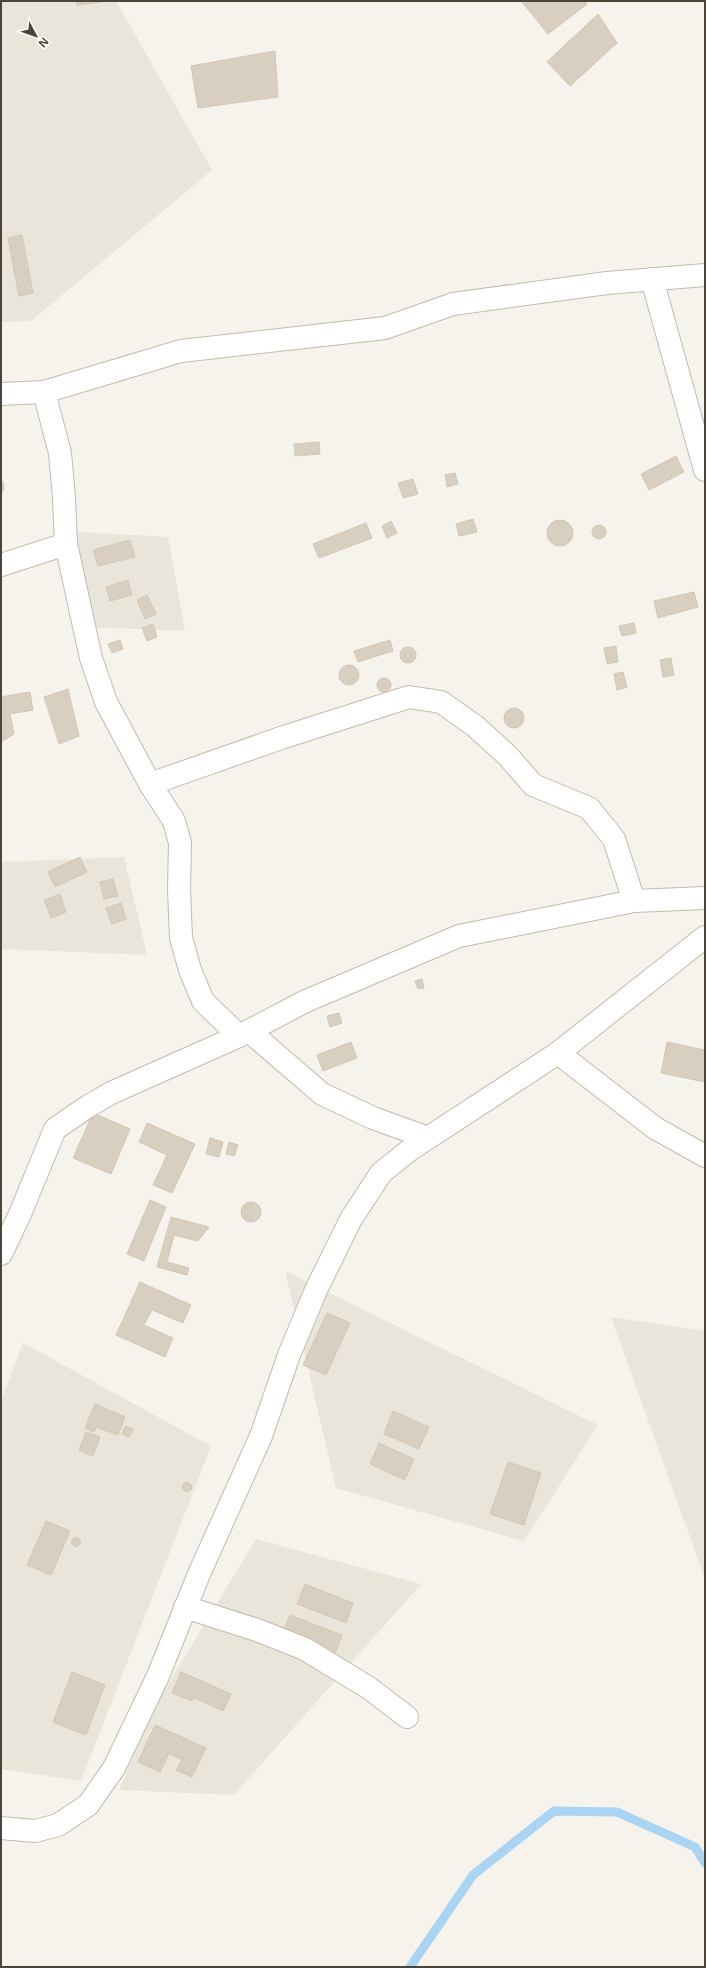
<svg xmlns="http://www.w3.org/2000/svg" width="706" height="1968" font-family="'Open Sans',sans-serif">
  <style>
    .residential { fill: #eae5da }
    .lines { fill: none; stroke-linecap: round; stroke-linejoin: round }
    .stream { stroke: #a9d4f2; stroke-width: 9 }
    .building { fill: #d8cfc1; stroke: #d3c7b4 }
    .street-casing { stroke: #c2bbae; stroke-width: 24 }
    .street { stroke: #fff; stroke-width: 22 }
  </style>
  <rect width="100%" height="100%" fill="#f6f3ec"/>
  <g class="residential">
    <path d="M1 1H116L212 170 31 321 1 322Z"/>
    <path d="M61 531 168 537 185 631 88 627Z"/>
    <path d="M124 857 147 955 1 949V862Z"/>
    <path d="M285 1271 598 1425 524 1541 336 1488Z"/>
    <path d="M611 1317 705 1331V1579Z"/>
    <path d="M23 1343 211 1446 81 1781 1 1769V1401Z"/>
    <path d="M256 1539 421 1584 234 1795 119 1790 155 1706Z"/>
  </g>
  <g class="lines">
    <path class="stream" d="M410 1967 473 1875 554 1811 617 1812 695 1847 705 1863"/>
  </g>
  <g class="building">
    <path d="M77 1H108L77 5Z"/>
    <path d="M524 1H585L587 4 548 34 522 2Z"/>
    <path d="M598 14 617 43 570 86 547 62Z"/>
    <path d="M275 51 278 97 198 108 191 66Z"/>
    <path d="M22 235 33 293 19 296 8 238Z"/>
    <path d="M319 442 320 454 295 456 294 444Z"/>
    <path d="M676 456 684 472 649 490 641 474Z"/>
    <path d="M455 473 458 484 447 487 445 475Z"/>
    <path d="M413 479 418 494 403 498 398 483Z"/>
    <path d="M1 480 3 482 4 489 1 494Z"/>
    <path d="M473 519 477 532 459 536 456 524Z"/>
    <circle cx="560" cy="533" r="13"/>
    <path d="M391 521 397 533 387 538 382 526Z"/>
    <path d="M366 523 372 538 319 558 313 544Z"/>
    <circle cx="599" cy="532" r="7"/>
    <path d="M130 540 135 557 98 566 93 550Z"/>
    <path d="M128 580 132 595 110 601 106 587Z"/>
    <path d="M694 592 698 607 658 618 654 601Z"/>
    <path d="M147 595 156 614 145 619 137 600Z"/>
    <path d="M634 623 636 633 622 636 619 626Z"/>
    <path d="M153 624 157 637 147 641 142 628Z"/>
    <path d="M120 640 123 649 112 653 108 644Z"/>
    <path d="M390 640 393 651 358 662 354 651Z"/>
    <path d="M616 646 618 662 607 664 604 648Z"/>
    <circle cx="408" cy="655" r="8"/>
    <path d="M671 658 674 675 663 677 660 660Z"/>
    <circle cx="349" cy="675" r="10"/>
    <path d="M623 672 627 687 617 690 614 674Z"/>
    <circle cx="384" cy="685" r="7"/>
    <path d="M68 689 79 736 59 744 44 697Z"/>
    <path d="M30 692 33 710 10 714 14 734 1 742V697Z"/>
    <circle cx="514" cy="718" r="10"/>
    <path d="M80 857 87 872 55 887 48 872Z"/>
    <path d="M113 879 118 896 104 899 100 882Z"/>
    <path d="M60 894 66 912 51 918 44 900Z"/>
    <path d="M121 903 126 919 112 924 106 908Z"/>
    <path d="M422 979 424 988 418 989 415 981Z"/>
    <path d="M339 1013 342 1023 330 1027 327 1016Z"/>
    <path d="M351 1042 357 1058 323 1071 317 1055Z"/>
    <path d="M667 1042 705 1050V1082L661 1073Z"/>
    <path d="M93 1113 130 1129 111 1174 73 1158Z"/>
    <path d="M147 1123 195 1144 172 1193 153 1185 167 1155 139 1142Z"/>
    <path d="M210 1138 223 1142 219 1157 206 1154Z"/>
    <path d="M229 1142 238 1145 234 1156 226 1154Z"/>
    <path d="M150 1200 166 1207 144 1261 127 1254Z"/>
    <circle cx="251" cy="1212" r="10"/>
    <path d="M171 1217 209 1227 198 1241 174 1235 167 1262 189 1268 187 1275 157 1267Z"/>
    <path d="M140 1282 191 1305 183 1323 152 1310 144 1325 173 1338 165 1357 116 1335Z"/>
    <path d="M327 1313 350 1323 326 1375 303 1365Z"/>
    <path d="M95 1404 125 1417 118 1435 96 1427 94 1432 85 1428Z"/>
    <path d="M393 1411 429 1427 419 1449 384 1434Z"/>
    <path d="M125 1426 133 1429 129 1437 122 1434Z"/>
    <path d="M86 1432 100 1437 93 1456 79 1450Z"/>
    <path d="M379 1443 414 1459 405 1480 370 1464Z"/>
    <path d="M508 1462 541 1473 524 1525 490 1514Z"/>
    <circle cx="187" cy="1487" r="4.5"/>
    <path d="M46 1521 70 1531 51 1575 27 1565Z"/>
    <circle cx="76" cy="1542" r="4.5"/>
    <path d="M305 1584 353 1603 346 1623 297 1604Z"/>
    <path d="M290 1615 342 1635 334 1656 282 1635Z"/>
    <path d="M72 1672 105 1685 86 1735 53 1722Z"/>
    <path d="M181 1672 231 1694 223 1711 193 1697 192 1701 172 1693Z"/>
    <path d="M155 1725 206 1748 192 1777 176 1770 182 1760 169 1753 160 1772 138 1762Z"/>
  </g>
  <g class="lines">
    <defs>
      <g id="street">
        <path d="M652 279 705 470"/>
        <path d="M44 392 60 453 64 498 66 544 91 658 106 702 150 784 174 821 180 843 179 889 181 938 190 970 203 1001 239 1036"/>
        <path d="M1 394 44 392 181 351 385 328 453 304 607 283 705 275"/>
        <path d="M1 565 66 544"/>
        <path d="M150 784 284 737 409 697 441 702 475 726 508 756 533 785 589 808 614 839 634 901"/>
        <path d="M249 1031 322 1094 373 1118 428 1138"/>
        <path d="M558 1053 655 1128 705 1156"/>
        <path d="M1 1254 20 1214 55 1129 87 1107 111 1093 239 1036 306 1001 459 936 634 901 705 898"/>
        <path d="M185 1607 257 1630 305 1649 369 1688 407 1717"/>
        <path d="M1 1828 35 1831 58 1825 88 1805 114 1768 158 1676 199 1574 261 1436 289 1355 316 1290 351 1219 381 1173 411 1149 558 1053 705 937"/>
      </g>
    </defs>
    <use href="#street" class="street-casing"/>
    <use href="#street" class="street"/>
  </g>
  <rect width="706" height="1968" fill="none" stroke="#4b4439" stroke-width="4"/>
  <g transform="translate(36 36) rotate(131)" stroke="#ffffff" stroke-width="3" paint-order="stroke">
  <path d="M0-3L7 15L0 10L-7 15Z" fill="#4b4439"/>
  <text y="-6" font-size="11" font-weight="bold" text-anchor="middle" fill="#4b4439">N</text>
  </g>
</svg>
